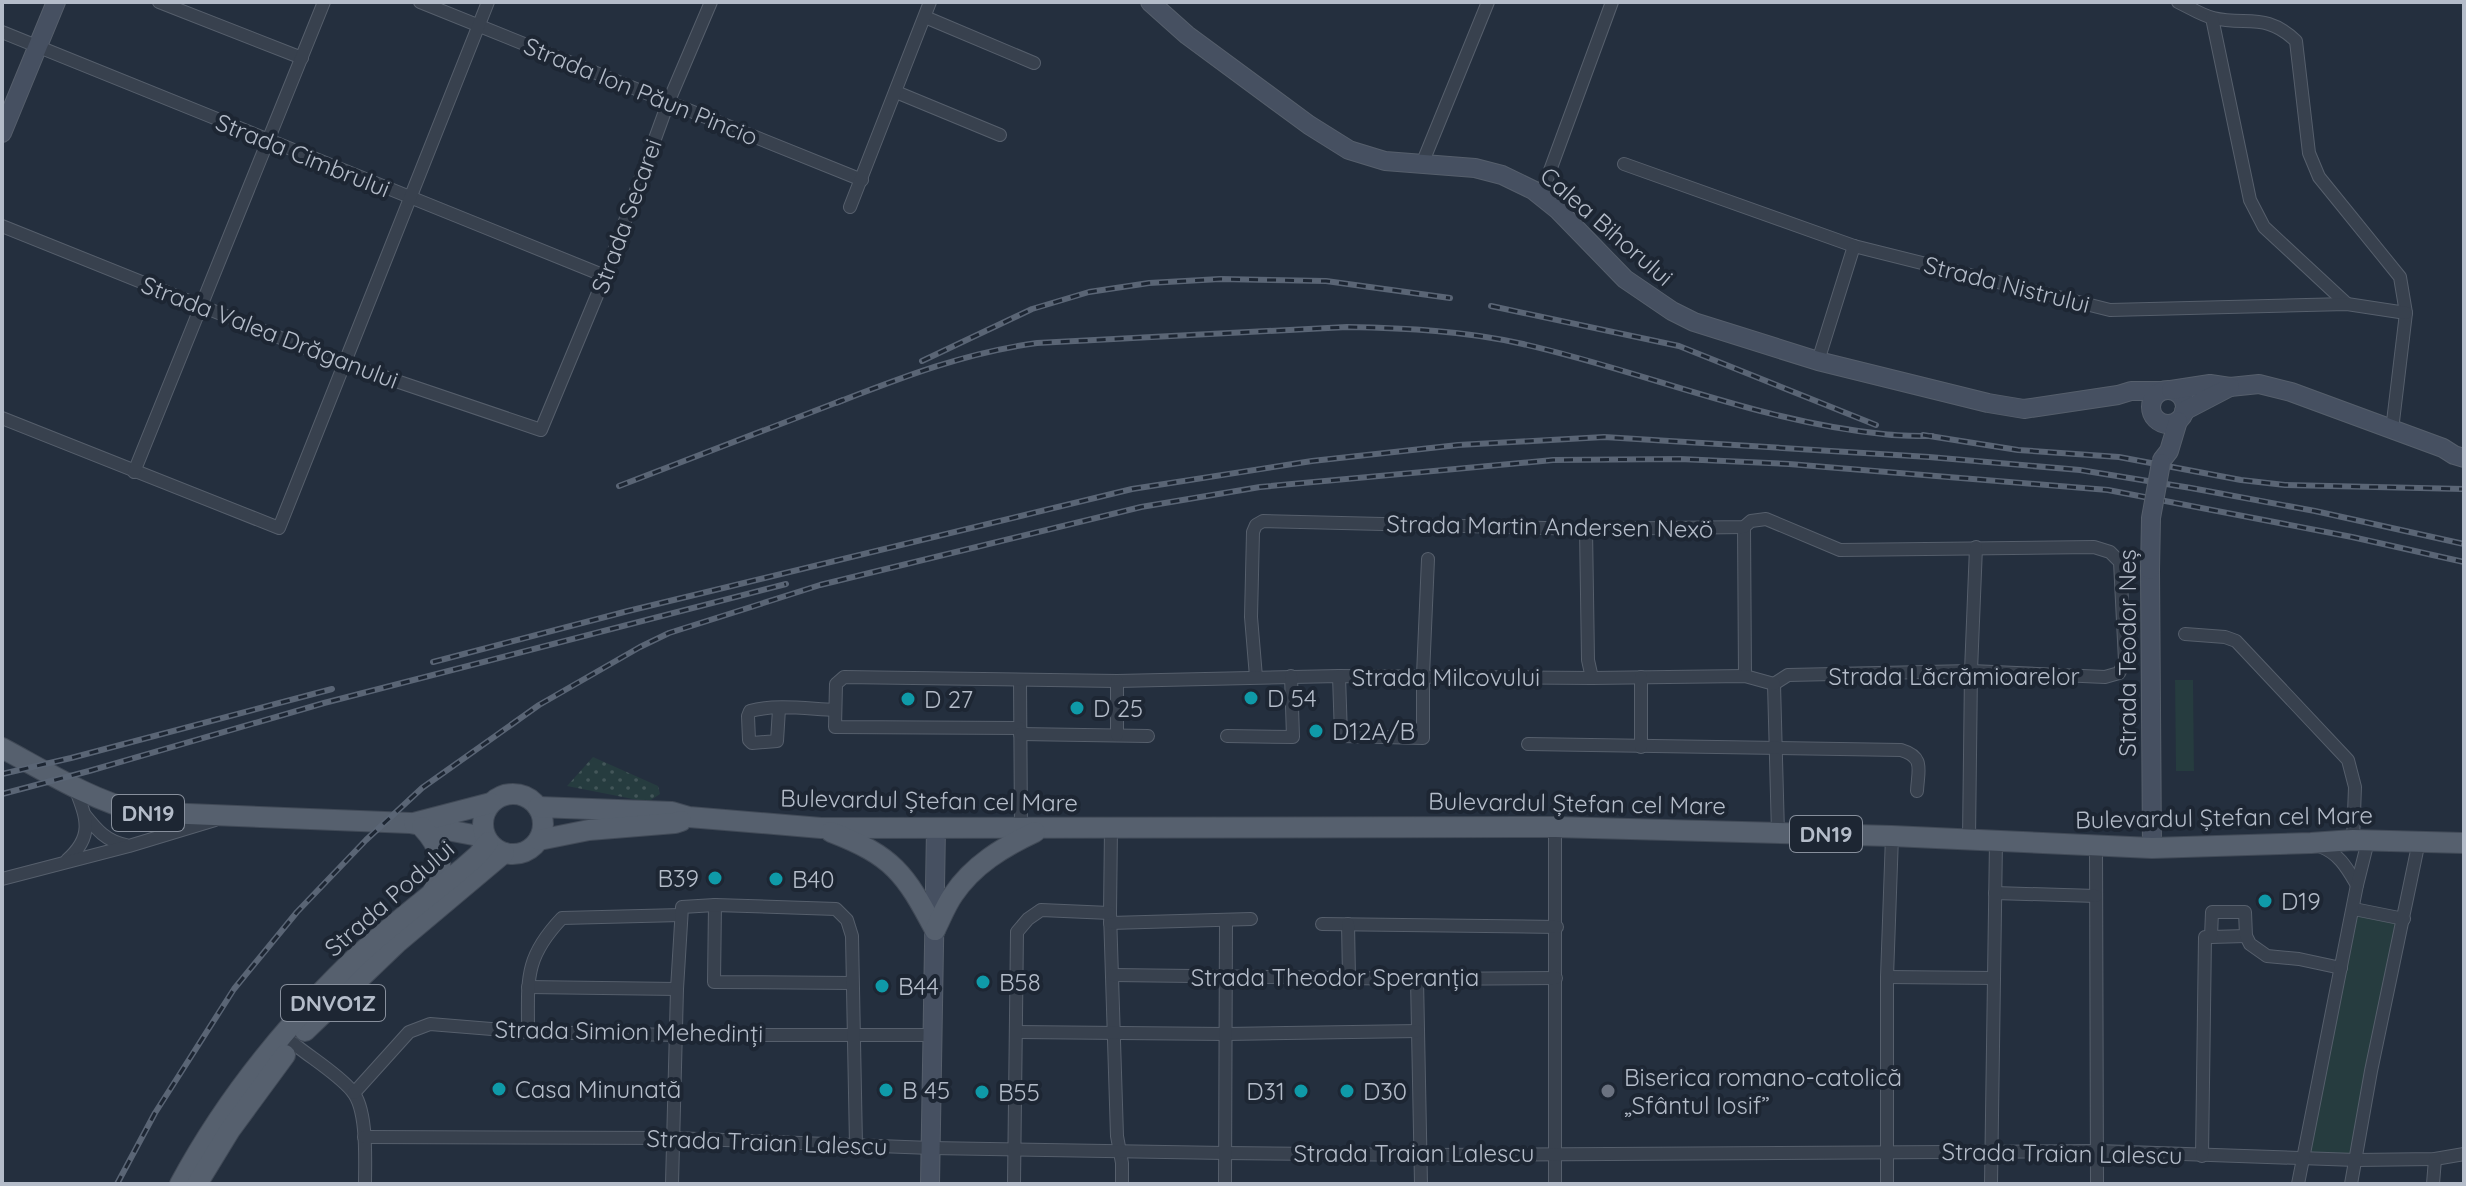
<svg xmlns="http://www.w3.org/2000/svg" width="2466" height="1186" font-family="Quicksand,sans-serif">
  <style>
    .grass { fill: url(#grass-dots) }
    .park { fill: #263c3f }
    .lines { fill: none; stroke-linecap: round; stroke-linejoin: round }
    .minor-casing { stroke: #565f6c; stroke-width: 14 }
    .secondary-casing { stroke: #565f6c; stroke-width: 20 }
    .primary-casing { stroke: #414a57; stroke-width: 22 }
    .minor { stroke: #38414e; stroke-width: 12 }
    .secondary { stroke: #465061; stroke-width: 18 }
    .primary { stroke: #56606e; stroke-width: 20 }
    .rail-casing { stroke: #5a6575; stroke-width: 6 }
    .rail { stroke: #1d2633; stroke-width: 3; stroke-dasharray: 9; stroke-linecap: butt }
    .secondary-bridge-casing { stroke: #565f6c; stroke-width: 20; stroke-linecap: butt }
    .secondary-bridge { stroke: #465061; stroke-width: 18 }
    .culture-dot { fill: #0f9aa8; stroke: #1d2633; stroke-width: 3 }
    .worship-dot { fill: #6b7280; stroke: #1d2633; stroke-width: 3 }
    .labels { text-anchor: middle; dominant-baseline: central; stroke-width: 8; stroke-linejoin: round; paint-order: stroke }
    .shield { fill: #1d2633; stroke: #878f9c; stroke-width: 2 }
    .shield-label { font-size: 22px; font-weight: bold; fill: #b4bcc9 }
    .street-label { font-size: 24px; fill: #b4bcc9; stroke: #1d2633 }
    .poi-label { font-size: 24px; fill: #b4bcc9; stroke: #1d2633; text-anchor: start }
  </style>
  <defs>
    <pattern id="grass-dots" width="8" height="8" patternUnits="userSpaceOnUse" patternTransform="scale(2)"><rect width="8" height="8" fill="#263c3f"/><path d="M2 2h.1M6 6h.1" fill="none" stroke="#435659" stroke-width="1.8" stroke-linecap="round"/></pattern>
  </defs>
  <rect width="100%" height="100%" fill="#242f3e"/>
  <path class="grass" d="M593 757 658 786 660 794 648 802 567 786Z"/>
  <g class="park">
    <path d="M2175 680H2193L2194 771H2176Z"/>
    <path d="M2354 909 2404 919 2356 1160 2303 1159Z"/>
  </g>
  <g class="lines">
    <defs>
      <g id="minor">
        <path d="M159 2 302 58"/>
        <path d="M420 2 862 180"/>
        <path d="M2178 2C2189 7 2201 15 2213 18 2247 26 2266 12 2296 41L2309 153 2319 177 2400 277 2406 313 2392 430"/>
        <path d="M925 17 1034 63"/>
        <path d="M2212 18 2250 200 2264 227 2347 304"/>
        <path d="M2 32 605 276"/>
        <path d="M896 92 1000 135"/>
        <path d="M1422 164 1488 2"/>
        <path d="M1624 164 1854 246 2110 310 2347 304 2406 313"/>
        <path d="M1541 195 1612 2"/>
        <path d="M850 207 930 2"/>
        <path d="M2 226 343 363 541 430 605 276 668 103 711 2"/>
        <path d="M1818 361 1854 246"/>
        <path d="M2 418 279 528 488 2"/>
        <path d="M134 472 324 2"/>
        <path d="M1744 527 1745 676"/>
        <path d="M1586 529 1588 660 1592 678"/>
        <path d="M2185 634 2225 637 2236 641 2348 760 2355 787 2353 840"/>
        <path d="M1339 676 1341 736 1423 738V675L1428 559"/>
        <path d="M1256 677 1251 617 1253 532 1256 525 1263 521 1586 529 1744 527 1751 521 1766 519 1840 550 2094 547 2110 552 2120 562 2125 661 2119 673 2105 677 1971 671 1788 675 1774 684"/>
        <path d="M1020 680 1021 828"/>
        <path d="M1774 684 1778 833"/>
        <path d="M779 709 777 741 752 743 749 740 748 716 750 711C776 704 808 709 835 710"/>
        <path d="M1020 728 835 727 836 684 844 677 1117 681 1339 676 1592 678 1745 676 1774 684"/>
        <path d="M1020 734 1148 736"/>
        <path d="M1117 735V681"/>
        <path d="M1227 736 1293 737 1291 676"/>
        <path d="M1528 744 1901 750C1925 757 1918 770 1917 791"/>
        <path d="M1641 747V677"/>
        <path d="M85 815C97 830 106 841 126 845"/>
        <path d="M1555 827V1184"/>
        <path d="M1111 828 1110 913 1117 1136 1122 1163V1184"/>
        <path d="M1969 839 1971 671 1976 547"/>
        <path d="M2096 846 2097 1184"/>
        <path d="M2319 846C2339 853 2347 868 2357 885"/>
        <path d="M67 860C94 836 87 819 75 788"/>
        <path d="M2 879 129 846 215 820"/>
        <path d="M1995 893 2096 896"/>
        <path d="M715 905 714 982 852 983"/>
        <path d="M2354 909 2404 919"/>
        <path d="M1110 923 1251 919"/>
        <path d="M1322 924 1557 927"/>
        <path d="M1348 924 1349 978"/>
        <path d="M2211 937 2246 936"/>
        <path d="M1113 975 1417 979 1556 978"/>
        <path d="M1887 977 1994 978"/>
        <path d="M1417 979 1421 1184"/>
        <path d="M528 987 677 989"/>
        <path d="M528 1032C528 979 524 958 562 918L681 915"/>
        <path d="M1016 1032 1226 1034 1418 1031"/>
        <path d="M293 1043C311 1058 338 1074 352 1091 368 1109 365 1161 365 1184"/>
        <path d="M354 1093 409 1032 430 1024 528 1032 676 1035H932"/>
        <path d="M364 1137 672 1138 931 1148 1225 1153 1422 1155 2098 1151 2356 1160 2435 1159 2464 1154"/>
        <path d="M2202 1156 2205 937H2211L2212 912H2245L2246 936 2250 944 2267 956 2299 959 2341 968"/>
        <path d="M672 1184 677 989 682 907 715 905 836 909 847 920 852 936 856 1145"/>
        <path d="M1014 1184 1017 932 1028 919 1041 910 1110 913"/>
        <path d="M1225 1184 1226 920"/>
        <path d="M1887 1184V977L1892 836"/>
        <path d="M1991 1184 1996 841"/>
        <path d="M2298 1184 2357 885 2368 841"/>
        <path d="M2351 1184 2371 1071 2419 841"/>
        <path d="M2433 1184 2435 1159"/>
      </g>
      <g id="secondary">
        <path d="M1150 2 1187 35 1309 125 1349 150 1385 161 1475 168 1502 175 1533 190 1558 210 1625 279 1672 311 1694 322 1818 361 1988 403 2024 409 2118 395 2131 391H2160"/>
        <path d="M2 133 56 2"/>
        <circle cx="2168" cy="407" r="17"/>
        <path d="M2171 390 2210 384 2230 387 2259 384 2291 392 2443 448 2454 455 2464 458"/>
        <path d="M2184 411 2230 387"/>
        <path d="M2162 460 2169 451 2178 421"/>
        <path d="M2150 570 2152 848"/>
        <path d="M930 1184 936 828"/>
      </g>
      <g id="primary">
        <path d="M2 748C47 772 89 799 139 812L410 823 484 837"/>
        <circle cx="513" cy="824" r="30"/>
        <path d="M538 807 672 812 689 817 821 828 1555 827 1892 836 2152 848 2311 843 2353 840 2464 843"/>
        <path d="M414 823 491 803"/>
        <path d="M422 827C441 847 446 866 433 891"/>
        <path d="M831 832C893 856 905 873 935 930"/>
        <path d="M539 840 589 830 675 823 681 821"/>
        <path d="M935 930C941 918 946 905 953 895 973 865 1003 847 1035 832"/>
        <path d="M305 1031 398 942 504 853"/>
        <path d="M180 1184C224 1102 286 1025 353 960 387 928 426 899 462 869L478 855 488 842"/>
        <path d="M197 1184 230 1130 285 1055"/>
      </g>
    </defs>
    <use href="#minor" class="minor-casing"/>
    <use href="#secondary" class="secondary-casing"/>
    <use href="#primary" class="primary-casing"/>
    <use href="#minor" class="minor"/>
    <use href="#secondary" class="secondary"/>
    <use href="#primary" class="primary"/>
    <defs>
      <g id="rail">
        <path d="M1491 306 1679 346 1876 425"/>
        <path d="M922 361 1032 309 1089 292 1149 283 1220 279 1326 281 1450 298"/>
        <path d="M836 403C903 377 964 353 1037 343L1347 327C1406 328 1466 331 1523 344 1643 371 1760 422 1883 434 1899 436 1915 436 1932 436"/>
        <path d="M1923 435 2018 450 2119 457 2241 480 2285 485 2464 489"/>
        <path d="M619 486 843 400"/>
        <path d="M433 662 628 611 1132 489 1312 461 1458 445 1604 437 1929 457 2080 470 2191 488 2315 511 2464 544"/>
        <path d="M2 774 71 758 332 689"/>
        <path d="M2 794 89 771 324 703 786 584"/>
        <path d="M117 1184 155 1113 234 989 297 912 366 840 422 788 539 705 640 647 669 633 820 585 1141 507 1260 487 1553 460 1680 459 1789 464 2108 490 2352 537 2464 562"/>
      </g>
    </defs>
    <use href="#rail" class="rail-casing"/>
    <use href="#rail" class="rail"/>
    <defs>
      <path id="secondary-bridge" d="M2150 570 2151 518 2161 463"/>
    </defs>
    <use href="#secondary-bridge" class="secondary-bridge-casing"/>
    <use href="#secondary-bridge" class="secondary-bridge"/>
  </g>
  <g class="culture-dot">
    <circle cx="1251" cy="698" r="8"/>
    <circle cx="908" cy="699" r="8"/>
    <circle cx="1077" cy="708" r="8"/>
    <circle cx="1316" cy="731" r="8"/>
    <circle cx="715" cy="878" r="8"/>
    <circle cx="776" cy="879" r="8"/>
    <circle cx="2265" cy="901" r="8"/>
    <circle cx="983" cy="982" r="8"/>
    <circle cx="882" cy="986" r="8"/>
    <circle cx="499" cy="1089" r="8"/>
    <circle cx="886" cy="1090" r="8"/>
    <circle cx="1301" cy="1091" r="8"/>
    <circle cx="1347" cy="1091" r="8"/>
    <circle cx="982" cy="1092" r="8"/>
  </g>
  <circle class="worship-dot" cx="1608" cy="1091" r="8"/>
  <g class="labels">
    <g class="shield">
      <rect x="112" y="795" width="72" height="36" rx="6"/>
      <rect x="1790" y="816" width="72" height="36" rx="6"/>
      <rect x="281" y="985" width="104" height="36" rx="6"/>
    </g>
    <g class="shield-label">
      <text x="148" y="813">DN19</text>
      <text x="1826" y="834">DN19</text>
      <text x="333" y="1003">DNVO1Z</text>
    </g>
    <g class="street-label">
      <text transform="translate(641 91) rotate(22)">Strada Ion Păun Pincio</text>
      <text transform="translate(303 155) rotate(22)">Strada Cimbrului</text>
      <text transform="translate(626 216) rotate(-70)">Strada Secarei</text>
      <text transform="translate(1607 226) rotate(41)">Calea Bihorului</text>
      <text transform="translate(2007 284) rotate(14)">Strada Nistrului</text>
      <text transform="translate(270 332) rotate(21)">Strada Valea Drăganului</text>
      <text transform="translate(1550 526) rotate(1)">Strada Martin Andersen Nexö</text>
      <text transform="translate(2127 653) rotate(-90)">Strada Teodor Neș</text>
      <text x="1954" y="676">Strada Lăcrămioarelor</text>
      <text x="1446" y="677">Strada Milcovului</text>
      <text transform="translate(929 800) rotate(1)">Bulevardul Ștefan cel Mare</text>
      <text transform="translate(1577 803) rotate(1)">Bulevardul Ștefan cel Mare</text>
      <text transform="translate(2224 817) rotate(-1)">Bulevardul Ștefan cel Mare</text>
      <text transform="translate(389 898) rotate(-41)">Strada Podului</text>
      <text x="1335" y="977">Strada Theodor Speranția</text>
      <text transform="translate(629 1031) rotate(1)">Strada Simion Mehedinți</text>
      <text transform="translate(767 1142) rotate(2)">Strada Traian Lalescu</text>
      <text x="1414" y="1153">Strada Traian Lalescu</text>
      <text transform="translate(2062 1153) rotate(1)">Strada Traian Lalescu</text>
    </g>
    <g class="poi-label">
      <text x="1267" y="698">D 54</text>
      <text x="924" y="699">D 27</text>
      <text x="1093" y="708">D 25</text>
      <text x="1332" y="731">D12A/B</text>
      <text x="699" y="878" text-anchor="end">B39</text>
      <text x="792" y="879">B40</text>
      <text x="2281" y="901">D19</text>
      <text x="999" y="982">B58</text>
      <text x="898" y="986">B44</text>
      <text x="1624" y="1077">Biserica romano-catolică<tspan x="1624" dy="28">„Sfântul Iosif”</tspan></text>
      <text x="515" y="1089">Casa Minunată</text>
      <text x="902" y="1090">B 45</text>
      <text x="1285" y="1091" text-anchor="end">D31</text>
      <text x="1363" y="1091">D30</text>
      <text x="998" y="1092">B55</text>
    </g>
  </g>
  <rect width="2466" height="1186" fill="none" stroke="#b4bcc9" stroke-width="8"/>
</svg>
